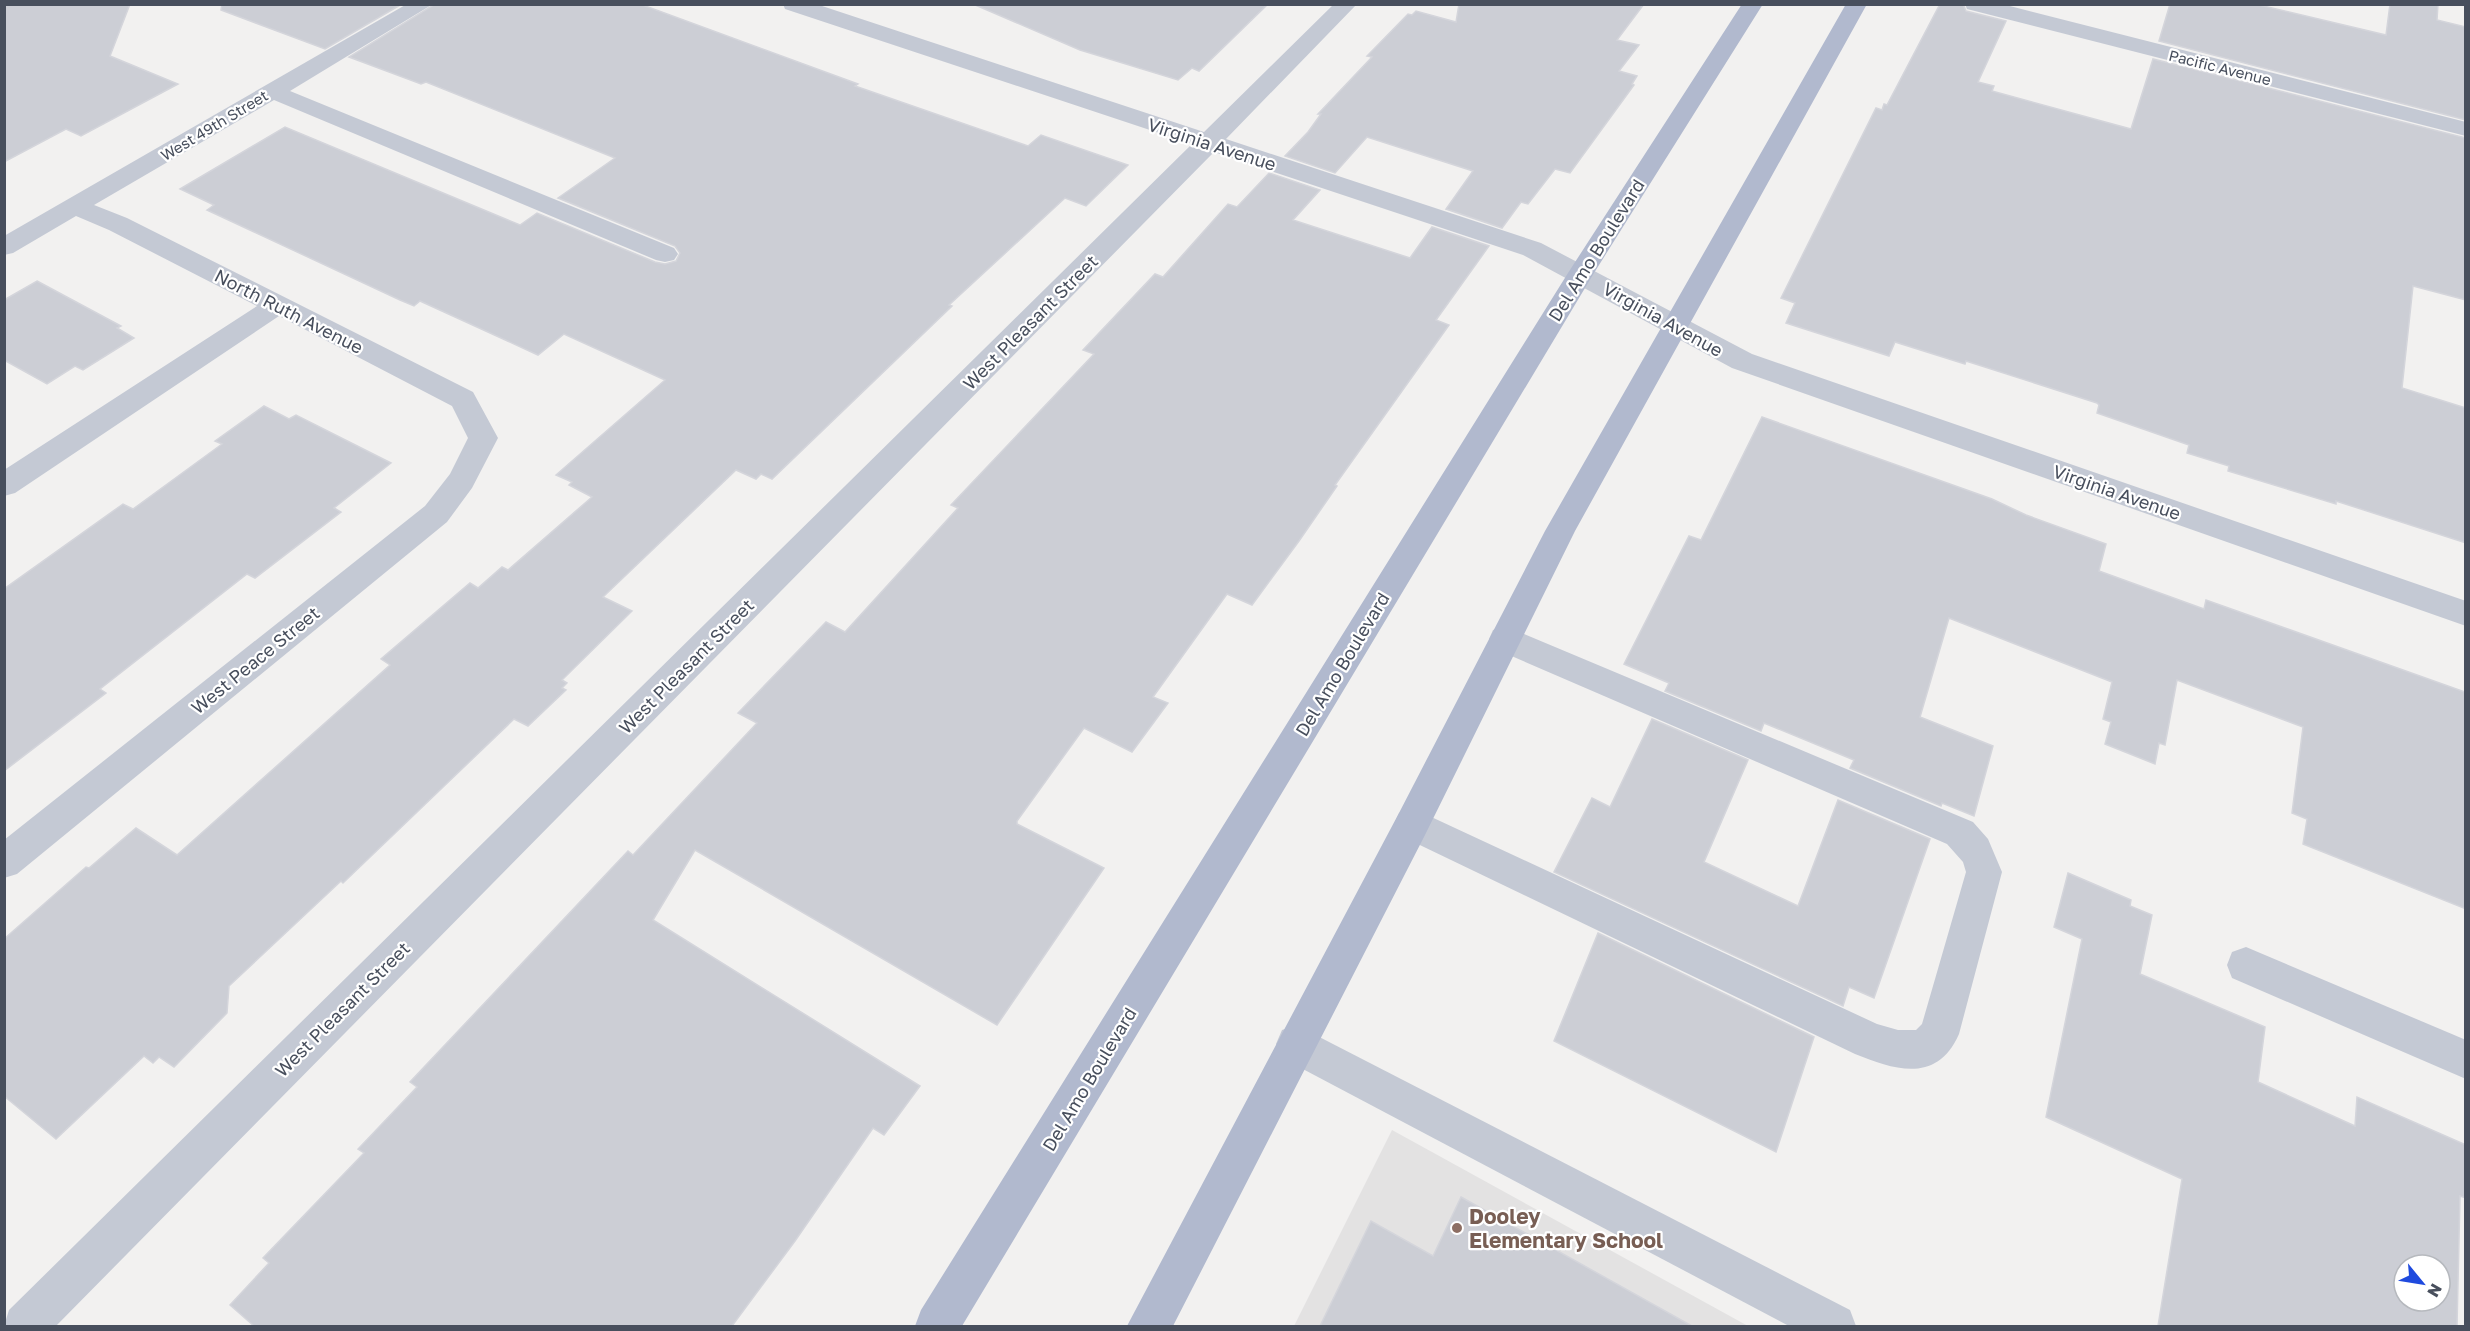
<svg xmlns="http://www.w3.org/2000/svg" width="2470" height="1331" font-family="'Golos Text',sans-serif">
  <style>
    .education { fill: #e3e2e2 }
    .building { fill: #ccced5; stroke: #d4d5db; stroke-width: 1.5; fill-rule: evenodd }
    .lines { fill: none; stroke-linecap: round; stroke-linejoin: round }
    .minor { fill: #c4c9d4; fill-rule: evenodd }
    .major { fill: #b1b9ce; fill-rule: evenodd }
    .education-dot { fill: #8d6e63; stroke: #fff; stroke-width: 2 }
    .labels { text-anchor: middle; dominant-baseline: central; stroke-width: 4.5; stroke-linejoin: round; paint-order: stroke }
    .far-street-label { font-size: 15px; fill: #484f5d; stroke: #fff }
    .street-label { font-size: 18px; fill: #484f5d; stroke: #fff }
    .near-education-label { font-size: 21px; font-weight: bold; fill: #785e54; stroke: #fff; text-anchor: start }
  </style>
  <rect width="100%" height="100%" fill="#f2f1f0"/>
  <path class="education" d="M1392 1130 1748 1326H1294Z"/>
  <g class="building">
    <path d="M4 4H130L110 56 178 84 81 136 66 129 4 162Z"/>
    <path d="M222 4H402L325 49 221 10Z"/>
    <path d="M435 4H640L858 84 855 86 1028 146 1041 135 1128 165 1086 206 1065 198 949 305 952 306 772 479 761 474 756 479 736 470 603 597 632 611 562 680 567 683 562 688 566 690 528 726 514 719 343 883 341 881 229 986 227 1013 174 1067 159 1057 153 1063 144 1056 56 1139 4 1096V939L86 867 89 868 136 828 177 855 390 665 381 659 470 583 478 588 502 567 508 570 592 497 569 485 572 482 556 475 665 380 564 334 538 355 420 301 414 306 400 300 207 210 214 205 180 189 285 127 520 225 537 213 655 262 665 264 676 261 680 253 675 246 558 198 615 158 426 82 421 84 349 57Z"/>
    <path d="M973 4H1268L1199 71 1192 68 1178 80 1080 50Z"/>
    <path d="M1459 4H1644L1617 40 1639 45 1619 71 1637 76 1632 84 1634 85 1570 173 1555 169 1528 204 1521 202 1502 228 1446 209 1473 171 1367 137 1335 173 1285 156 1308 132 1321 114H1318L1372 57 1367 56 1408 14 1412 15 1416 11 1456 22Z"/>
    <path d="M1940 4H1963L1966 11 2006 21 1978 82 1994 86 1992 91 2131 129 2153 59 2466 138V300L2413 286 2402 388 2466 408V543L2336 501V504L2228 471 2229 466 2187 453 2189 445 2097 413 2099 405 2097 403 1966 361 1965 364 1895 342 1889 356 1786 323 1795 303 1781 298 1876 108 1882 110 1884 104 1887 105Z"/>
    <path d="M2170 4H2255L2386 35 2390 4H2438L2437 20 2466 27V120L2159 41Z"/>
    <path d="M1269 173 1320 190 1293 220 1410 258 1432 227 1489 246 1436 320 1449 325 1335 485 1337 486 1299 541 1252 605 1227 594 1153 697 1168 703 1132 752 1084 728 1017 821V824L1104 868 997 1025 695 850 653 920 920 1086 884 1135 873 1128 795 1241 732 1326H254L230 1305 269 1263 263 1258 364 1153 358 1149 417 1087 410 1082 628 851 633 855 757 723 738 713 826 622 845 632 958 508 951 505 1094 354 1083 350 1155 274 1163 277 1228 204 1237 207Z"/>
    <path d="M37 281 121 326 117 328 134 338 83 370 75 366 47 384 4 360V300Z"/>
    <path d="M264 406 289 419 296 415 391 463 334 508 341 512 255 578 247 574 100 689 106 693 4 771V589L123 504 133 509 222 444 215 441Z"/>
    <path d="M1762 417 1992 499 2026 515 2106 544 2099 571 2204 609 2206 600 2465 692 2466 909 2303 844 2307 819 2292 813 2303 727 2177 680 2165 745 2159 743 2155 764 2105 744 2111 722 2103 719 2112 682 1949 618 1920 717 1993 746 1974 816 1942 803 1941 806 1850 768 1854 760 1764 723 1761 731 1665 691 1669 683 1624 664 1689 536 1701 540Z"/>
    <path d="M1652 719 1748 760 1704 862 1798 906 1838 800 1930 839 1874 998 1849 987 1843 1006 1554 872 1592 798 1610 807Z"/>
    <path d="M2068 873 2131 900 2130 906 2152 915 2140 974 2265 1027 2258 1082 2355 1126 2357 1097 2466 1145V1198L2460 1196 2457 1326H2158L2182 1179 2046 1117 2082 939 2054 927ZM2404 1265H2440V1301H2404Z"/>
    <path d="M1598 933 1814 1037 1776 1152 1554 1041Z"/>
    <path d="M1461 1197 1692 1326H1320L1371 1221 1433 1256Z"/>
  </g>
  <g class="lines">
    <g class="minor">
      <path d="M407 4H433L290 91 674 248 678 254 674 260 665 262 656 260 274 100 94 205 127 218 473 392 498 438 472 488 447 522 17 874 4 878V840L425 506 450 474 468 438 452 406 279 316 15 493 4 496V470L257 306 109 230 76 216 13 253 4 255V236Z"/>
      <path d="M783 4H816L1204 132 1334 4H1357L1226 139 1541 243 1752 354 2466 601V626L1732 368 1523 255 1214 152 56 1326H4L9 1310 1192 144 785 9Z"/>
      <path d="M1965 4H2002L2466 122V136L1967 9Z"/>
      <path d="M1505 626 1973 822 1988 839 2002 872 1959 1034C1937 1084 1895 1070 1855 1054L1399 835 1394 824 1399 813 1412 808 1877 1024 1898 1030H1916L1922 1024 1966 872 1963 862 1947 844 1493 648 1489 639 1493 630Z"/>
      <path d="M2246 947 2466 1040V1079L2232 978 2227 965 2232 952Z"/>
      <path d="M1296 1025 1850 1310 1856 1326H1789L1282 1058 1276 1044 1282 1030Z"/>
    </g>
    <g class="major">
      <path d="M1742 4H1763L1594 273 962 1326H915L921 1310 1568 273Z"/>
      <path d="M1846 4H1867L1575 531 1425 835 1173 1326H1127L1399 813 1545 531Z"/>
    </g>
  </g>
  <circle class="education-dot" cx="1457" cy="1228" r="6"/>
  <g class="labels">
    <g class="far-street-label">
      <text transform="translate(2220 67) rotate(14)">Pacific Avenue</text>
      <text transform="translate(214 125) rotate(-31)">West 49th Street</text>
    </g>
    <g class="street-label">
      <text transform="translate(1212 144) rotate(18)">Virginia Avenue</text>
      <text transform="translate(1596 250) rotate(-58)">Del Amo Boulevard</text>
      <text transform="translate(289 311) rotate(27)">North Ruth Avenue</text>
      <text transform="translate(1663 319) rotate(29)">Virginia Avenue</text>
      <text transform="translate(1030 322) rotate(-45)">West Pleasant Street</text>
      <text transform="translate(2117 492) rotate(19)">Virginia Avenue</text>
      <text transform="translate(255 660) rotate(-39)">West Peace Street</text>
      <text transform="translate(1342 664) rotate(-59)">Del Amo Boulevard</text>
      <text transform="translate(686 666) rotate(-45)">West Pleasant Street</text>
      <text transform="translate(342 1009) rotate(-45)">West Pleasant Street</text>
      <text transform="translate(1089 1079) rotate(-59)">Del Amo Boulevard</text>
    </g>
    <g class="near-education-label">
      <text x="1469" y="1216">Dooley<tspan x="1469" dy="24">Elementary School</tspan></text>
    </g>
  </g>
  <rect width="2470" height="1331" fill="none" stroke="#484f5d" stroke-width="12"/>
  <g transform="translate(2422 1283) rotate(120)"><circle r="28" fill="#ffffff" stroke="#b6b9be" stroke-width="1.5"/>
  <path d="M0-4.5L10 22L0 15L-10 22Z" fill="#1f4ade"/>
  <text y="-9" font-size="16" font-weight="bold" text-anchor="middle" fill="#484f5d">N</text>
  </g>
</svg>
